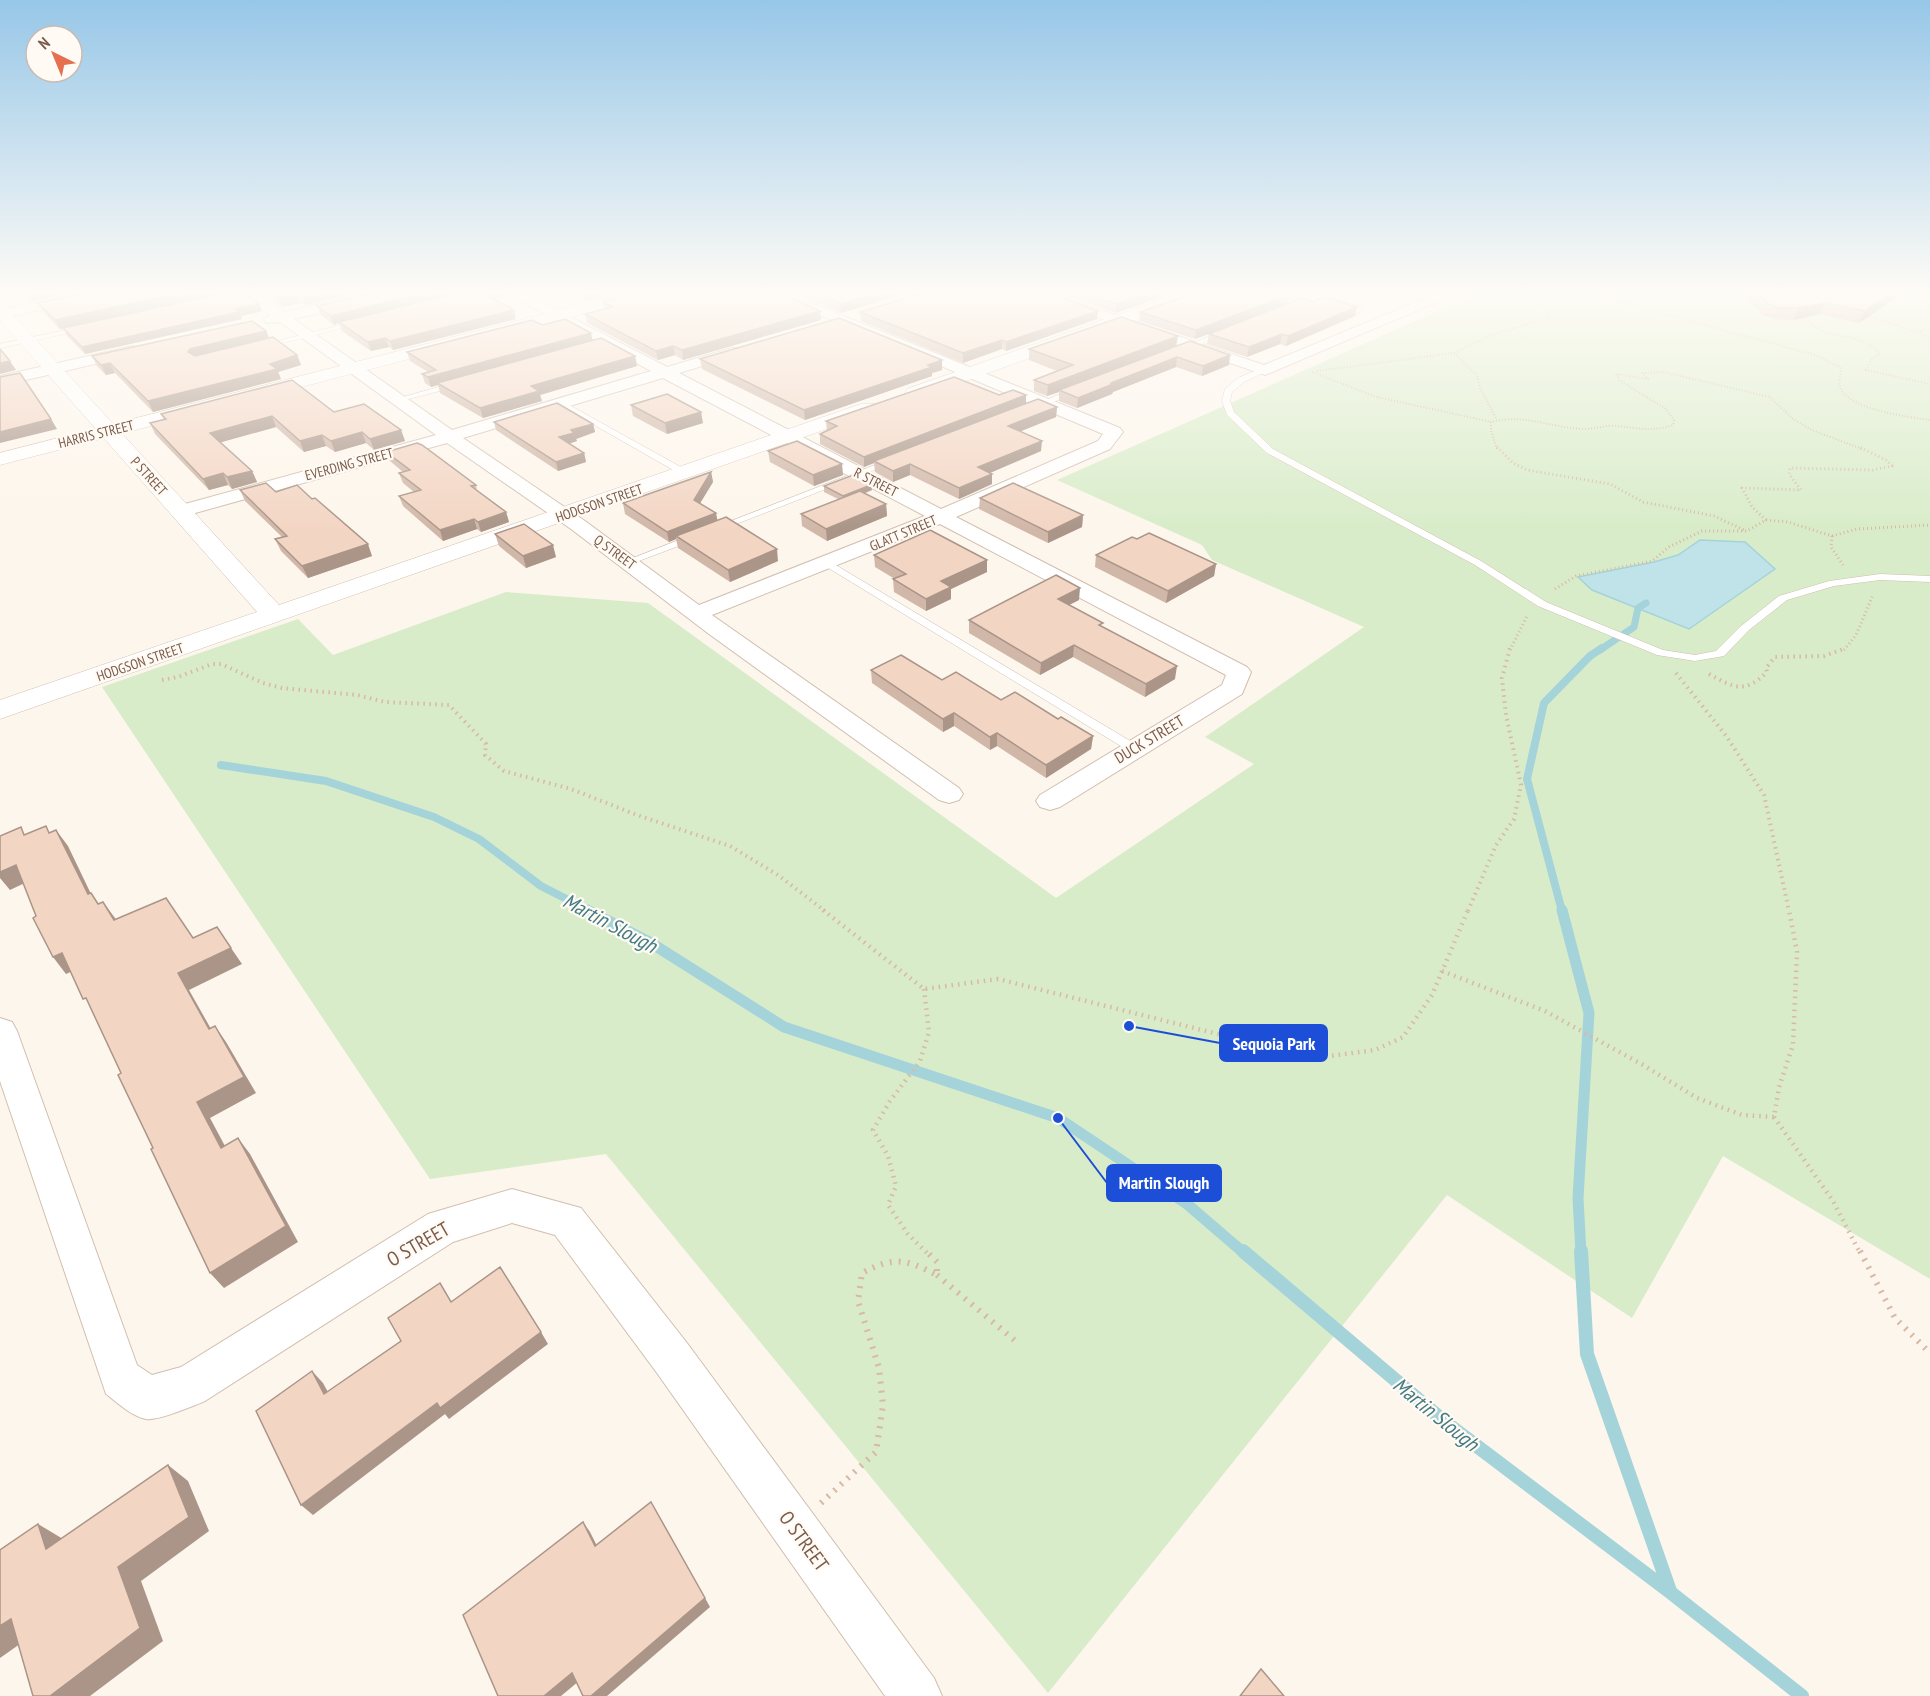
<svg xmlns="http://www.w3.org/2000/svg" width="1930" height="1696" font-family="'PT Sans Narrow',sans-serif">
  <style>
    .green { fill: #d8ecc9 }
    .water { fill: #bfe3e8; stroke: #a5d3da; stroke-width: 1.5 }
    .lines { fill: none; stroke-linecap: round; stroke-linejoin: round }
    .stream-far3 { stroke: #a5d3da; stroke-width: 7 }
    .stream-far2 { stroke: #a5d3da; stroke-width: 8 }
    .stream-far1 { stroke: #a5d3da; stroke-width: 11 }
    .stream { stroke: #a5d3da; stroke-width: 14 }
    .service-casing { stroke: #d1beb0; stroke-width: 1 }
    .minor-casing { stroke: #d1beb0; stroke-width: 2 }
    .tertiary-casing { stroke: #d1beb0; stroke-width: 1 }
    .secondary-casing { stroke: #d6c0b0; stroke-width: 1 }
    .path-far4 { stroke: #d9b8a5; stroke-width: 2; stroke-dasharray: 1 2; stroke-linecap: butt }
    .path-far3 { stroke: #d9b8a5; stroke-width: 3; stroke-dasharray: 1 3; stroke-linecap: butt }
    .path-far2 { stroke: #d9b8a5; stroke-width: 4; stroke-dasharray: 1.5 4.5; stroke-linecap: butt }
    .path-far1 { stroke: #d9b8a5; stroke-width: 4.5; stroke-dasharray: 1.5 5; stroke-linecap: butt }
    .path { stroke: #d9b8a5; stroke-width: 6; stroke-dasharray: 2 7; stroke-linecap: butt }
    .service { fill: #fff; fill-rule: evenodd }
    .minor { fill: #fff; fill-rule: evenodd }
    .tertiary { fill: #fff; fill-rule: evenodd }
    .secondary { fill: #fff; fill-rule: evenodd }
    .wall { fill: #d1b7a8 }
    .shaded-wall { fill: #aa9588 }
    .building { fill: #f3d5c3; stroke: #aa9588; stroke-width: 1.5 }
    .labels { text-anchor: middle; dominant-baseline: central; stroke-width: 4.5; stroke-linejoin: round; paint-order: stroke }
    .far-street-label { font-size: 14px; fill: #7a5c4d; stroke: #fffaf3 }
    .street-label { font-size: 16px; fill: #7a5c4d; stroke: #fffaf3 }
    .near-street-label { font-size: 20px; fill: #7a5c4d; stroke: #fffaf3 }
    .near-water-label { font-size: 21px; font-style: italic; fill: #437c86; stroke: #fffaf3 }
    .leader { fill: none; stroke: #1d4ed8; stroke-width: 2 }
    .callout-dot { fill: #1d4ed8; stroke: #fffaf3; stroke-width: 2 }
    .callout { fill: #1d4ed8; stroke: #1d4ed8; stroke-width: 2 }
    .callout-label { font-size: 18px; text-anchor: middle; font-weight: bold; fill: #fff }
  </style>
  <rect width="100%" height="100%" fill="#fdf6ec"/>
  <path class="green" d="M1479 293H1898L1930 300V1279L1723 1156 1632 1318 1447 1195 1048 1693 606 1154 430 1179 102 687 298 619 333 655 506 592 648 603 1056 898 1254 764 1205 737 1364 627 1212 560 1202 545 1057 480Z"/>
  <path class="water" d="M1700 540 1745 542 1775 569 1689 629 1592 590 1578 577 1654 562 1678 555Z"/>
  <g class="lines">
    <path class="stream-far3" d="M1600 650 1634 627 1638 608 1646 603"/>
    <g class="stream-far2">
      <path d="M221 765 326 781 434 817 479 839 541 886 590 911"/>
      <path d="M1562 911 1527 779 1544 703 1590 656 1602 648"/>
    </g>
    <g class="stream-far1">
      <path d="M587 910 651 943 784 1027 1058 1118 1187 1204 1244 1253"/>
      <path d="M1562 910 1589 1013 1578 1198 1581 1253"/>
    </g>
    <g class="stream">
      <path d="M1243 1251 1445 1422 1670 1592 1802 1696"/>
      <path d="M1581 1251 1587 1354 1670 1591"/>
    </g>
    <defs>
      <g id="service">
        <path d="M357 321 359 324 262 348 258 346Z"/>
        <path d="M81 327 83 330 0 348V344Z"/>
        <path d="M1223 331 1225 334 1185 351 1178 349Z"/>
        <path d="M1262 368 1269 370 1244 382 1232 392 1230 401 1234 412 1273 449 1481 561 1546 602 1663 650 1695 655 1716 651 1741 626 1779 596 1829 581 1880 574 1930 576V582L1880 580 1834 586 1787 600 1749 630 1724 656 1695 661 1657 655 1538 606 1475 565 1267 453 1227 415 1222 401 1225 389 1238 378Z"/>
        <path d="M456 382H459V386L397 402 393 400Z"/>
        <path d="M1072 389 1079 391 1037 409 1030 407Z"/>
        <path d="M562 401 688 471 689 473 682 475 559 405V401Z"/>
        <path d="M888 460 895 462 721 530 713 528Z"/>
        <path d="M694 534 699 537 697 539 631 564 623 562Z"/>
        <path d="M829 561 1137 745 1139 748 1133 752 1129 751 825 566V562Z"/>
      </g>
      <g id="minor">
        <path d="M83 293H113L106 297 0 318V310Z"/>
        <path d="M242 293H258L285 312 369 293H396L394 296 294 319 452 430 651 371 506 293H524L667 367 732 348H742L745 351 742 354 679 373 941 509 1098 441 1103 434 767 293H787L1120 428 1123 432 1110 449 956 517 1247 667 1251 672 1242 694 1060 807 1050 810 1040 807 1036 801 1040 795 1222 685 1226 675 940 524 712 615 959 788 963 794 959 800 949 803 939 800 709 634 571 529 447 443 188 515H174L171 511 174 507 436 435 280 322 266 323 264 320 266 317 271 316ZM663 378 925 516 699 605 585 521 463 438Z"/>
        <path d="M1028 293H1050L1264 365 1438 293H1458L1265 375Z"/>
        <path d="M1293 293H1316L1361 307 1363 310 1356 314 1295 296Z"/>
        <path d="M133 346 141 351 138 354 0 386V376Z"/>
        <path d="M0 1018 12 1022 17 1031 137 1365 152 1375 181 1367 428 1214 512 1189 581 1208 687 1343 934 1678 942 1696H885L657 1373 555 1235 512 1223 453 1242 205 1401C193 1406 158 1421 146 1419 131 1416 118 1403 106 1394L0 1081Z"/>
      </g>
      <g id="tertiary">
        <path d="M1181 293H1205L1203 296 921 397H907L905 393 907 389Z"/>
        <path d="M0 305 6 307 279 605 861 404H875L878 408 875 412 0 719V700L257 612 0 320Z"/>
      </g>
      <g id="secondary">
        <path d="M626 293H654L652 296 0 465V453Z"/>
        <path d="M1915 293H1930V300L1917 296Z"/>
      </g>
    </defs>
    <use href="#service" class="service-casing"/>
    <use href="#minor" class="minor-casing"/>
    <use href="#tertiary" class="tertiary-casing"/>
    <use href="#secondary" class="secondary-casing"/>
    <g class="path-far4">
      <path d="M1588 293 1818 356 1841 368C1841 374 1838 381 1840 387 1848 410 1909 417 1930 420"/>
      <path d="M1735 293 1748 296"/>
      <path d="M1802 314C1806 318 1810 324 1816 327 1837 340 1863 333 1880 354L1872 359 1866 370 1930 384"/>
      <path d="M1866 315 1916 332 1930 330"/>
      <path d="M1917 332 1930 338"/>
      <path d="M1454 353 1477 375 1480 388 1497 420"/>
      <path d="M1317 371 1454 353 1489 336 1550 317 1538 299 1546 293"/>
      <path d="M1312 372 1377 397 1491 422"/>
      <path d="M1497 449 1491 431V422C1524 413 1551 428 1584 429 1595 429 1606 425 1617 426 1636 428 1654 432 1673 425L1674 420 1666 409 1619 380 1616 374 1648 379 1642 373 1663 372 1770 397 1793 419 1812 430 1862 449"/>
    </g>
    <g class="path-far3">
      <path d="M1497 447 1513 463 1527 470 1610 484 1643 502 1714 516 1744 530"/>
      <path d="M1766 520 1752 507 1742 488 1801 490 1789 474 1790 468 1873 470 1892 466 1886 460 1859 447"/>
      <path d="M1832 536 1857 529 1930 525"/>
      <path d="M1555 589 1576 576 1652 561 1669 547 1702 531H1747L1766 520 1788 522 1832 536 1831 547 1843 565"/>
      <path d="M1510 650 1527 616"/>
      <path d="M1844 650 1856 635 1873 595"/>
    </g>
    <g class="path-far2">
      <path d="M1676 673 1727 737 1764 795 1789 911"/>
      <path d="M1709 674C1734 688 1745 694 1767 672L1766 668 1775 657 1824 656 1846 648"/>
      <path d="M162 680 178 677 212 664H221L263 683 282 688 357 695 385 702 449 705 486 744 485 755 504 771 571 789 637 815 730 846 778 875 825 911"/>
      <path d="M1468 911 1496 845 1514 819 1521 785 1506 715 1502 678 1510 648"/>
    </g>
    <g class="path-far1">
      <path d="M823 910 924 989 998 979 1246 1041 1330 1056 1375 1050 1403 1037 1432 995 1468 910"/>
      <path d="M1442 971 1545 1011 1643 1065 1697 1098 1742 1115 1774 1117 1779 1087 1793 1045 1797 952 1789 910"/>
      <path d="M924 989 929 1032 920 1061 890 1101 873 1130 888 1156 896 1186 888 1205 908 1234 927 1253"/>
      <path d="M1774 1117 1833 1201 1860 1253"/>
    </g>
    <g class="path">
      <path d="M1860 1251 1895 1318 1930 1353"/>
      <path d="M937 1275 1019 1344"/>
      <path d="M821 1503 876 1452 883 1405 879 1368 858 1301 862 1273C895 1256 905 1259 937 1275V1262L926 1251"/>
    </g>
    <use href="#service" class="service"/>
    <use href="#minor" class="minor"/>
    <use href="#tertiary" class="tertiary"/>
    <use href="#secondary" class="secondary"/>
  </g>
  <g class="wall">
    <path d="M24 293H70L32 301Z"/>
    <path d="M225 293 60 329 43 312 38 303Z"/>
    <path d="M262 293H357L306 305 300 303 282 307Z"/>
    <path d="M569 293H615L585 301Z"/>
    <path d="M794 293H907L841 313Z"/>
    <path d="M1058 293H1173L1116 313Z"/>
    <path d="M1741 293H1900L1899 296 1859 323 1820 314 1794 320 1774 319 1763 315Z"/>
    <path d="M1289 295 1287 304 1355 316 1286 346 1280 344 1247 357 1207 344 1209 334 1195 339 1139 321 1140 312Z"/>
    <path d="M507 296 493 299 516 319 393 350 389 347 371 351 342 331 339 323 334 325 321 315 317 306Z"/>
    <path d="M603 302 821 320 683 360 675 355 658 360 587 323 585 314 604 309Z"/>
    <path d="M259 304 262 311 241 316 242 319 85 354 67 336 63 328Z"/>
    <path d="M860 312 1097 319 1006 351 1002 349 963 363 861 321Z"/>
    <path d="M543 325 593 341 635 356 637 366 540 395 542 401 483 418 440 393 438 385 431 387 425 383 422 374 428 372 410 361 407 352Z"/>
    <path d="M266 331 269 338 297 355 301 365 278 372 281 379 153 412 115 373 106 375 97 366 92 356Z"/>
    <path d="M1176 346 1229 365 1202 376 1176 367 1113 392 1112 394 1077 408 1059 401V392L1047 396 1034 391V380L1057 371 1029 360V349Z"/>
    <path d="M700 359 942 360V370L932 373V376L805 420 702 369Z"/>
    <path d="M999 395H1026V404L1057 407 1056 417 1020 431 1041 451 990 473 992 474V484L959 499 910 475 893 482 875 472 874 463 864 467 820 444V434L827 431 826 421Z"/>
    <path d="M631 405 703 423 667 434 633 416Z"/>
    <path d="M334 412 401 430 405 441 374 450 366 443 335 452 326 446 304 452 276 427 220 442 252 471 257 482 232 489 228 485 209 490 155 434 150 423 164 420 161 414Z"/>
    <path d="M494 422 593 424 595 432 576 439 577 441 569 444 584 453 586 462 558 471 496 430Z"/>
    <path d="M768 451 843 475 814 486 770 462Z"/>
    <path d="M386 452 476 485 477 491 506 512 509 522 481 532 477 529 443 541 403 506 399 496 414 492 403 483 399 473 403 472 390 461Z"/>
    <path d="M711 472 713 482 700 503 717 521 778 561 730 582 678 548 676 539 669 542 625 514 623 503Z"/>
    <path d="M824 486 872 490 865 493 886 504 887 516 827 541 802 526 801 514 838 499 824 492Z"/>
    <path d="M240 490 276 492 312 499 372 556 308 578 281 551 275 539 282 537 245 501Z"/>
    <path d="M980 498 1083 515 1082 527 1048 543 979 509Z"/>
    <path d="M495 534 556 557 526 568 499 546Z"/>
    <path d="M1137 539 1216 564 1214 576 1166 603 1095 567 1096 555Z"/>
    <path d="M874 555 987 560V572L951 589V599L926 611 894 592 893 579H895L875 567Z"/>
    <path d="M1079 600 1069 605 1103 627 1175 679 1145 697 1073 657 1040 675 969 633V620Z"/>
    <path d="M871 670 1001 700 1058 719 1093 736 1091 749 1046 778 997 746 990 750 954 726 943 732 872 683Z"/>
  </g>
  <g class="shaded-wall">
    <path d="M28 293H70L32 301Z"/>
    <path d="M180 293H225L60 329 55 320Z"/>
    <path d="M315 293H357L306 305 303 296Z"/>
    <path d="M425 293H463L339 322V323L334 325 331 316Z"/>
    <path d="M481 293H506L507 296 483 302Z"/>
    <path d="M583 293H615L585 301Z"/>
    <path d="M877 293H907L841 313V304Z"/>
    <path d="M1149 293H1173L1116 313 1117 304Z"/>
    <path d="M1891 293H1900L1899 296 1859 323 1865 311Z"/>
    <path d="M297 294 300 303 282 307 278 298Z"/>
    <path d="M1289 295 1287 304 1195 339 1196 330Z"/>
    <path d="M1825 303 1820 314 1794 320 1799 308Z"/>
    <path d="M259 304 262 311 241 316 242 319 85 354 82 347Z"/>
    <path d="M1357 307 1355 316 1286 346 1288 336Z"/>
    <path d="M514 310 516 319 393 350 390 341Z"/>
    <path d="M820 311 821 320 683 360 682 350Z"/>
    <path d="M1098 311 1097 319 1006 351V342Z"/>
    <path d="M266 331 270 340 194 359 188 352 190 349Z"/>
    <path d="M591 333 593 342 437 383 438 385 431 387 428 377Z"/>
    <path d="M1282 334 1280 344 1247 357 1249 347Z"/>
    <path d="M1178 336 1176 347 1059 390V392L1047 396 1048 385Z"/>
    <path d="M385 338 389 347 371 351 368 342Z"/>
    <path d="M1002 340V349L963 363V353Z"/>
    <path d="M673 346 675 355 658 360 656 351Z"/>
    <path d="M297 355 301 365 278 372 281 379 153 412 148 401Z"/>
    <path d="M1230 355 1229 365 1202 376 1203 366Z"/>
    <path d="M635 356 637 366 540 395 542 401 483 418 480 408 531 386Z"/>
    <path d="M1177 357 1176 367 1113 392 1112 394 1077 408 1078 398 1111 383Z"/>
    <path d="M942 360V370L932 373V376L805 420 804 410Z"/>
    <path d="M10 361 16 370 0 374V363Z"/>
    <path d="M110 363 115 373 106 375 101 365Z"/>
    <path d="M1026 395V405L874 461V463L864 467V457Z"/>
    <path d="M1057 407 1056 417 1007 437 1008 426Z"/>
    <path d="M701 412 703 423 667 434 665 423Z"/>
    <path d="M272 416 276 427 215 444 210 433Z"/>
    <path d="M51 419 57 429 0 443V432Z"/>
    <path d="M593 424 595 432 576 439 577 441 561 446 559 437 571 430Z"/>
    <path d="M401 430 405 441 374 450 370 439Z"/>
    <path d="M362 432 366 443 335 452 331 441Z"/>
    <path d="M322 435 326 446 304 452 300 441Z"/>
    <path d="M1042 441 1041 451 978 478V467Z"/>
    <path d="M584 453 586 462 558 471 556 462Z"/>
    <path d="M842 464 843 475 814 486 813 475Z"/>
    <path d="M910 464V475L893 482V471Z"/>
    <path d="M252 471 257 482 232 489 227 477Z"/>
    <path d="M711 472 713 482 696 510 694 500Z"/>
    <path d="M223 473 228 485 209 490 203 479Z"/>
    <path d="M992 474V484L959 499V488Z"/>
    <path d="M871 485 872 490 843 502V496Z"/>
    <path d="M886 504 887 516 827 541 826 529Z"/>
    <path d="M506 512 509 522 481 532 478 522Z"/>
    <path d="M716 513 718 523 676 536V539L669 542 667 532Z"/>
    <path d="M1083 515 1082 527 1048 543V532Z"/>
    <path d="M474 519 477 529 443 541 440 530Z"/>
    <path d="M368 544 372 556 308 578 302 566Z"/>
    <path d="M553 545 556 557 526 568 523 556Z"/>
    <path d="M777 549 778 561 730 582 728 570Z"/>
    <path d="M987 560V572L951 589V599L926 611V599L941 581Z"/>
    <path d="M1216 564 1214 576 1166 603 1168 591Z"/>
    <path d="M1080 588 1079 600 1057 611 1058 599Z"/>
    <path d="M1074 645 1073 657 1040 675 1041 663Z"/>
    <path d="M1177 666 1175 679 1145 697 1146 684Z"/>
    <path d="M954 713V726L943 732V719Z"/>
    <path d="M997 733V746L990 750V737Z"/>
    <path d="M1093 736 1091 749 1046 778V765Z"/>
    <path d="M56 830 68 846 91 894 103 909 88 894Z"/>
    <path d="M16 865 29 881 10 890 0 878V872Z"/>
    <path d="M103 902 115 918 126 936 114 920Z"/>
    <path d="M231 948 242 964 189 990 220 1045 209 1029 178 973Z"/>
    <path d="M62 953 75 970 66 974 53 957Z"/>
    <path d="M215 1026 226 1042 256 1093 210 1118 234 1163 221 1148 197 1102Z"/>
    <path d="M238 1138 250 1154 298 1242 224 1288 210 1273Z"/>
    <path d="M541 1332 548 1344 449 1419 445 1414 313 1515 301 1505 437 1403Z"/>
    <path d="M312 1371 323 1383 335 1405 324 1394Z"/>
    <path d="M168 1465 188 1481 209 1531 141 1581 163 1641 90 1696H50L118 1567Z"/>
    <path d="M583 1522 590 1532 602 1556 595 1546Z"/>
    <path d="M38 1524 63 1539 46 1549Z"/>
    <path d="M705 1598 710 1607 607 1696H591Z"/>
    <path d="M11 1619 37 1632 0 1658V1626Z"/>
    <path d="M572 1673 579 1681 561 1696H544Z"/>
  </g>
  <g class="building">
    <path d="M88 293H180L55 320 38 303Z"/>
    <path d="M225 293H245L259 304 235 309 239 312 82 347 63 328Z"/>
    <path d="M271 293H315L303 296 297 294 278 298Z"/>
    <path d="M375 293H425L331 316 317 306Z"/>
    <path d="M457 293H482L514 310 390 341 385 338 368 342 339 322Z"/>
    <path d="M636 293H781L820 311 682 350 673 346 656 351 585 314 613 307 603 302Z"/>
    <path d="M815 293H877L841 304Z"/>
    <path d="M924 293H1048L1098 311 1006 342 1002 340 963 353 860 312Z"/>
    <path d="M1085 293H1149L1117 304Z"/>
    <path d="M1194 293H1282L1289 295 1196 330 1140 312Z"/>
    <path d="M1757 293H1891L1865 311 1825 303 1799 308H1779L1769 304Z"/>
    <path d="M1324 297 1357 307 1288 336 1282 334 1249 347 1209 334 1302 298 1313 302Z"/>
    <path d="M1121 317 1178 336 1048 385 1034 380 1073 365 1029 349Z"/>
    <path d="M839 318 942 360 928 365 932 367 804 410 700 359Z"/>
    <path d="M565 319 591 333 428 377 422 374 436 370 407 352 532 320 543 325Z"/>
    <path d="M252 321 266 331 190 349 188 352 195 356 273 337 297 355 270 364 277 369 148 401 110 363 101 365 92 356Z"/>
    <path d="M601 338 635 356 531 386 539 391 480 408 437 383Z"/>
    <path d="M1190 341 1230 355 1203 366 1177 357 1111 383 1113 384 1078 398 1059 390Z"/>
    <path d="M0 349 10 361 0 363Z"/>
    <path d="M20 373 51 419 0 432V377Z"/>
    <path d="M954 377 999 395 1013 390 1026 395 864 457 820 434 837 426 826 421Z"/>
    <path d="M292 380 334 412 364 404 401 430 370 439 362 432 331 441 322 435 300 441 272 416 210 433 252 471 227 477 223 473 203 479 150 423 166 419 161 414Z"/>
    <path d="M667 394 701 412 665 423 631 405Z"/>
    <path d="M1038 399 1057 407 1008 426 1042 441 978 467 992 474 959 488 910 464 893 471 874 461Z"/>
    <path d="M557 403 593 424 571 430 574 433 559 437 584 453 556 462 494 422Z"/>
    <path d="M797 441 842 464 813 475 768 451Z"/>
    <path d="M417 443 422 445 476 485 471 486 506 512 478 522 474 519 440 530 399 496 421 490 399 473 410 470 386 452Z"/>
    <path d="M711 472 694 500 716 513 667 532 623 503Z"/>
    <path d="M853 475 871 485 843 496 824 486Z"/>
    <path d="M266 483 276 492 297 485 312 499 315 498 368 544 302 566 275 539 287 536 240 490Z"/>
    <path d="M1013 483 1083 515 1048 532 980 498Z"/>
    <path d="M860 491 886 504 826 529 801 514Z"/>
    <path d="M726 517 777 549 728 570 676 536Z"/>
    <path d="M524 524 553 545 523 556 495 534Z"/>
    <path d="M930 530 987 560 941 581 951 587 926 599 893 579 906 574 874 555Z"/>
    <path d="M1149 533 1216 564 1168 591 1096 555 1132 537 1137 539Z"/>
    <path d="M1056 575 1080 588 1058 599 1103 623 1099 625 1177 666 1146 684 1074 645 1041 663 969 620Z"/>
    <path d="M901 655 942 680 956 672 1001 700 1015 692 1058 719 1061 717 1093 736 1046 765 997 733 990 737 954 713 943 719 871 670Z"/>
    <path d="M46 826 49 833 56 830 88 894 91 893 98 904 103 902 114 920 166 898 193 938 217 927 231 948 178 973 209 1029 215 1026 244 1077 197 1102 221 1148 238 1138 286 1226 210 1273 151 1149 153 1148 118 1075 121 1073 86 998 83 999 62 953 53 957 33 918 36 916 16 865 0 872V836L21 827 24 835Z"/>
    <path d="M500 1267 541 1332 440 1408 437 1403 301 1505 256 1411 312 1371 324 1394 401 1341 388 1318 440 1283 451 1302Z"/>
    <path d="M168 1465 189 1517 118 1567 140 1628 50 1696H33L11 1619 0 1626V1550L38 1524 46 1549Z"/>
    <path d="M651 1502 705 1598 591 1696H583L572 1673 544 1696H498L463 1615 583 1522 595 1546Z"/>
    <path d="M1261 1669 1284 1696H1240Z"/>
  </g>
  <linearGradient id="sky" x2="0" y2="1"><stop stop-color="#97c7e8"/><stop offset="0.55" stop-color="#fefbf6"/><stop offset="1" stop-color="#fefbf6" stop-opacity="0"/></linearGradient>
  <rect width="1930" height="531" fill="url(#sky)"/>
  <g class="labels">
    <g class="far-street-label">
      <text transform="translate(96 434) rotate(-14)">HARRIS STREET</text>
      <text transform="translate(349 464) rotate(-15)">EVERDING STREET</text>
      <text transform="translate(149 476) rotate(48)">P STREET</text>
      <text transform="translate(876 482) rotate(27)">R STREET</text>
      <text transform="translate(599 503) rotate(-19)">HODGSON STREET</text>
      <text transform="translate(903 533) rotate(-23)">GLATT STREET</text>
      <text transform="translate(615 552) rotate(36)">Q STREET</text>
      <text transform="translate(140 662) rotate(-19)">HODGSON STREET</text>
    </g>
    <g class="street-label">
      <text transform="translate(1149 739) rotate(-31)">DUCK STREET</text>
    </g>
    <g class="near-street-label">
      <text transform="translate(418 1244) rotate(-30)">O STREET</text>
      <text transform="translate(804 1541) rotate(54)">O STREET</text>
    </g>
    <g class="near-water-label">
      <text transform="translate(610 923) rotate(28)">Martin Slough</text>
      <text transform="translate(1436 1414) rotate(39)">Martin Slough</text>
    </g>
  </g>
  <path class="leader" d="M1129 1026L1220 1043M1058 1118L1107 1183"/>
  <g class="callout-dot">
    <circle cx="1129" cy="1026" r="6"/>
    <circle cx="1058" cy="1118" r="6"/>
  </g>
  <g class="callout">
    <rect x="1220" y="1025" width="107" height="36" rx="6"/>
    <rect x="1107" y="1165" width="114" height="36" rx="6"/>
  </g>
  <g class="callout-label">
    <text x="1274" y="1050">Sequoia Park</text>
    <text x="1164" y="1189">Martin Slough</text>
  </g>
  <g transform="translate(54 54) rotate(317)"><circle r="28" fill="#fffaf3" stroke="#cabbb1" stroke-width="1.5"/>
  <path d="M0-4.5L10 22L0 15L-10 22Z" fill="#e76f51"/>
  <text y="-9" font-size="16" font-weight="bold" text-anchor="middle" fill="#7a5c4d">N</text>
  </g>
</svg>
